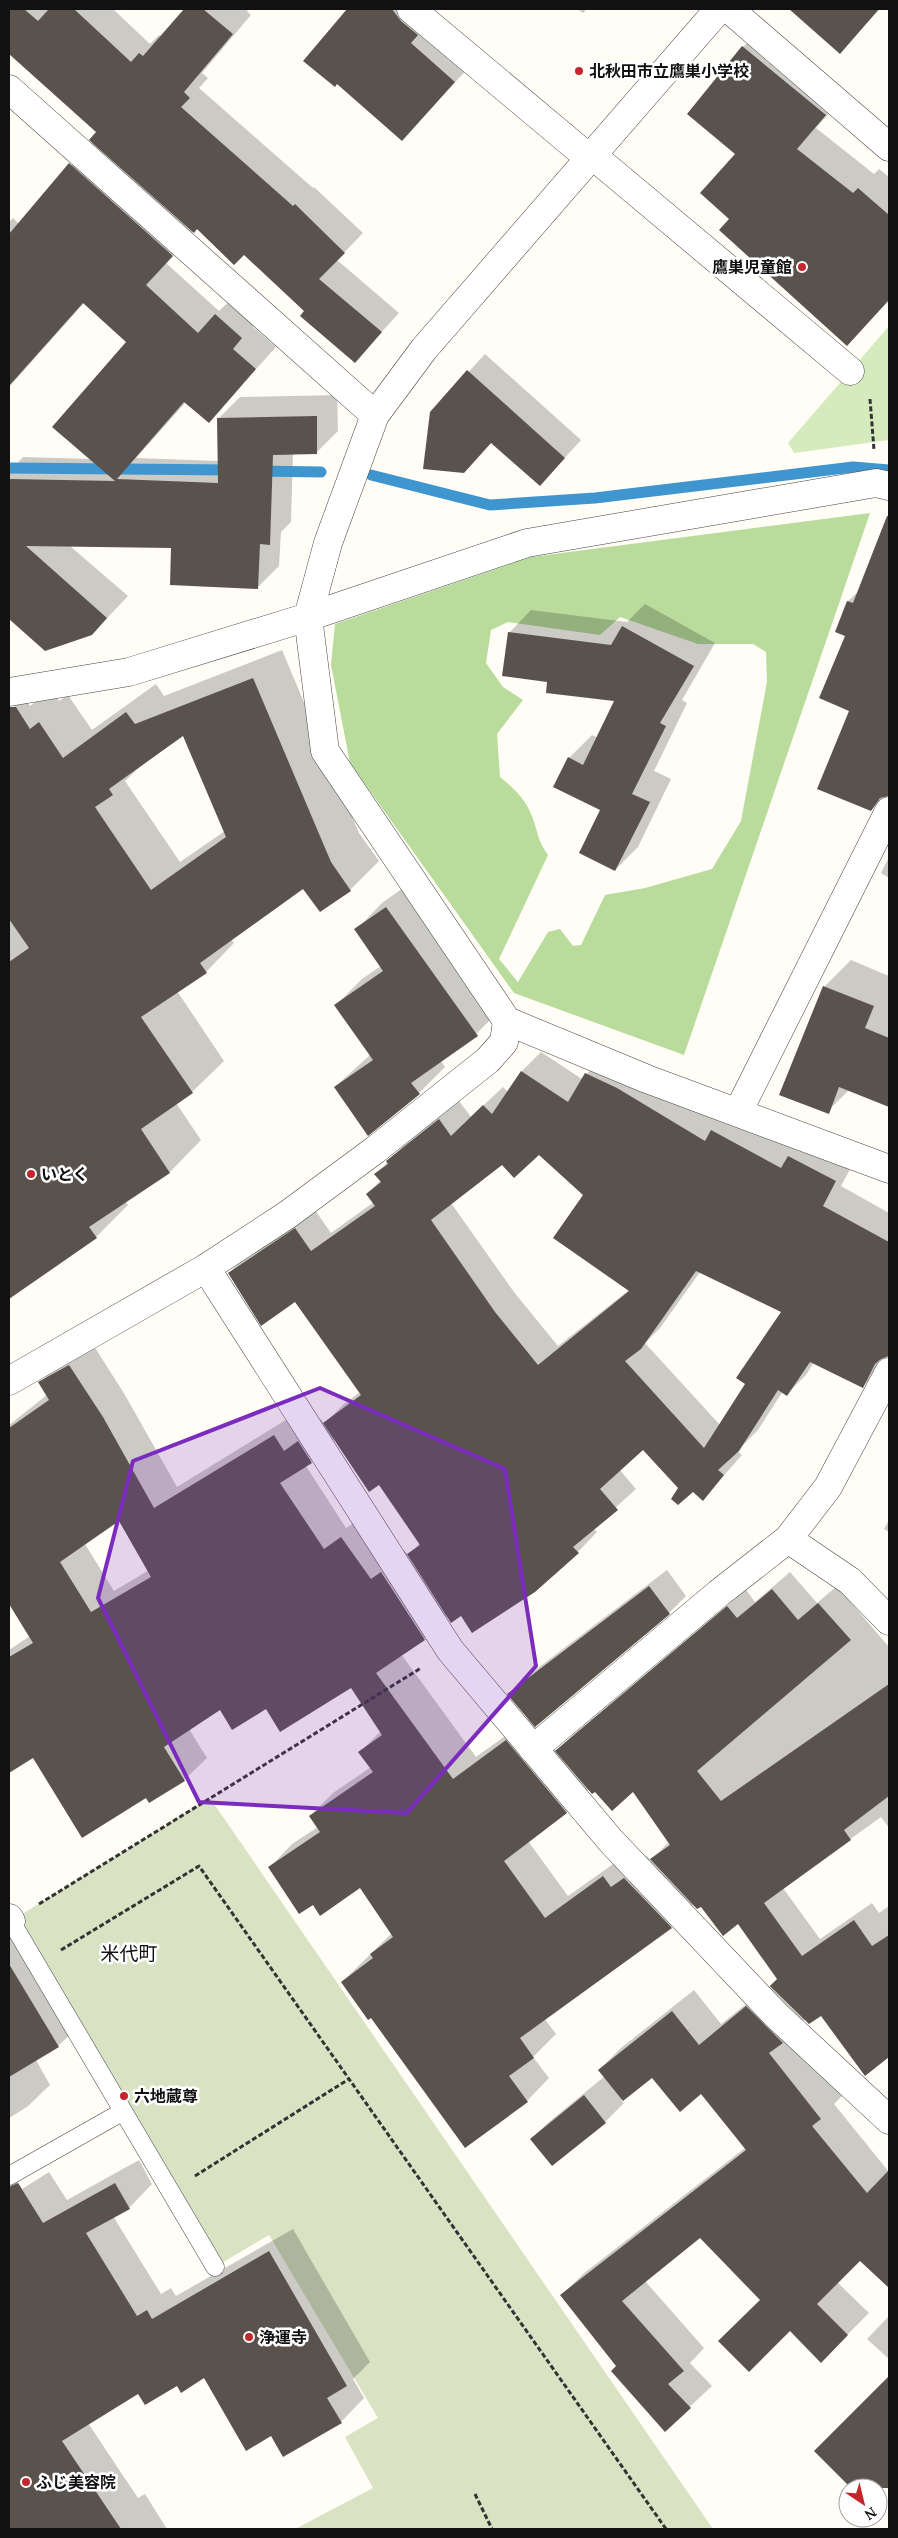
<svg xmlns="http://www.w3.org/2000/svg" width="898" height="2538" font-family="'PT Serif','Noto Sans JP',serif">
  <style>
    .green { fill: #d5ebbd }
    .forest { fill: #b9dc9c; fill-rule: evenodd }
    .cemetery { fill: #d9e3c4 }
    .shadow { fill: #0003; fill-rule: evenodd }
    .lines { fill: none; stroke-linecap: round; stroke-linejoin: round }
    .stream { stroke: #3f96cf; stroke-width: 11 }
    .building { fill: #5a524d; fill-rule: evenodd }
    .service-casing { stroke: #444; stroke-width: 19 }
    .minor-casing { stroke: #444; stroke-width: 29 }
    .path { stroke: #333; stroke-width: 3; stroke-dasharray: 5 2.5; stroke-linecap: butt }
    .service { stroke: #fff; stroke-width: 18 }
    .minor { stroke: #fff; stroke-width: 28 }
    .marked { fill: #7b2cbf; fill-opacity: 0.2; stroke: #7b2cbf; stroke-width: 4; stroke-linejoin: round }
    .poi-dot { fill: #c4262e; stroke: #fff; stroke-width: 2 }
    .labels { text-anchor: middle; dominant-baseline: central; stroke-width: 5; stroke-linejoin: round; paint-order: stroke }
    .poi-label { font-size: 16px; font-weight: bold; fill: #111; stroke: #fff; text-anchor: start }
    .quarter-label { font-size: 19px; fill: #111; stroke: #fff }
  </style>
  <rect width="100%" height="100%" fill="#fffdf5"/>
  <path class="green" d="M889 326V440L794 453 788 443Z"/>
  <path class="forest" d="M870 513 684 1055 514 993 350 763 331 665 335 624 531 557ZM620 617 698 644H753L766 652 767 682 741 821 712 869 645 888 605 895 581 945 573 946 560 929 548 932 518 982 499 959 548 855C536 838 538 830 531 814 524 797 513 788 500 777L497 734 523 700 503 687 486 663 491 630 508 622 600 635Z"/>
  <path class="cemetery" d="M210 1798 713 2529H295L373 2488 345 2437 378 2418 269 2235 215 2267 11 1921Z"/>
  <g class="shadow">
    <path d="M9 9H113L150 44 159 35 161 37 186 9H249L247 11 251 15 202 73 208 78 199 88 313 188 314 187 363 233 337 260 399 313 355 361 245 253 197 227 166 263 219 311 237 294 263 316 253 327 276 347 209 421 186 402 136 458 219 461V418L240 397 337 395 338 431 316 453H293L291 522 281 532 279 566 258 587 172 547 70 546 128 596 92 634 46 650 9 617V472L23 457 91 459 127 341 84 303 9 387V222L13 218 19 224 93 141 97 132 9 40Z"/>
    <path d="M348 9H427L473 63 402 139 338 83 305 61Z"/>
    <path d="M577 9H587L583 13Z"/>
    <path d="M812 9H880L840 52 803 19Z"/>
    <path d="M763 27 846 94 816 128 874 174 879 169 889 177V300L847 344 737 154 743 47Z"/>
    <path d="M485 354 581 440 540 485 492 442 464 472 431 413Z"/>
    <path d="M889 524V792L871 810 851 710 847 635 836 631 848 601 860 590 883 531Z"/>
    <path d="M645 604 715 643 682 700 687 703 654 771 671 779 638 847 615 870 602 809 569 758 592 735 598 738 616 700 549 681 509 633 531 610 627 622Z"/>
    <path d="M282 650 359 833 379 861 350 890 321 911 304 887 231 939 234 943 206 972 177 991 224 1061 192 1092 176 1103 201 1140 170 1172 125 1201 128 1205 96 1237 9 1297V888L39 864 133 983 9 799V710L25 699 30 706 52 690 59 701 68 695 92 730 156 684 164 696ZM183 734 225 831 180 862 125 781 141 766Z"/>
    <path d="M889 857V878L881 873Z"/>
    <path d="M413 881 498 1012 471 1039 441 1061 445 1067 419 1093 335 1087 371 1054 336 1005 362 979 381 966 356 930 382 903Z"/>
    <path d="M851 960 889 976V1102L886 1105 849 1090 830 1109 824 987Z"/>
    <path d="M541 1052 582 1079 605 1054 854 1162 841 1186 889 1213V1353L882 1367 862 1387 814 1362 806 1375 787 1394 783 1391 758 1430 737 1451 742 1455 703 1499 693 1491 679 1488 643 1448 619 1469 636 1489 593 1528 597 1532 578 1552 534 1591 461 1615H448L424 1639 401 1654 476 1757 530 1718 509 1694 526 1677 667 1570 686 1596 669 1613 535 1726 556 1751 575 1733 746 1590 755 1602 790 1572 817 1603 837 1586 889 1647V1828L881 1817 783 1888 820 1939 872 1903 879 1913 889 1906V2056L865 2074 821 2014 805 2019 792 2032 842 2096 834 2104 889 2172V2286L860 2259 837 2282 869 2313 821 2361 701 2236 645 2281 704 2348 690 2363 712 2386 665 2430 562 2295 583 2274 745 2148 701 2092 652 2076 621 2100 624 2103 605 2122 552 2165 531 2139 550 2121 605 2076 599 2070 621 2048 694 1990 721 2024 778 1979 739 1922 694 1904 671 1927 544 2018 556 2034 533 2057 549 2078 527 2101 371 2016 342 1982 392 1933 360 1887 313 1904 270 1867 292 1844 318 1827 310 1816 333 1793 371 1767 360 1752 381 1731 351 1686 267 1708 221 1709 189 1729 207 1758 184 1780 146 1796 33 1756 9 1772V1650L30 1636 9 1601V1425L47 1395 40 1383 62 1360 92 1343 125 1395 177 1487 297 1413 307 1430 321 1419 324 1424 344 1404 360 1392 296 1300 229 1273 248 1254 315 1210 331 1233 374 1202 367 1194 381 1180 376 1174 407 1142 459 1101 471 1117 503 1087 508 1092 522 1071ZM539 1154 585 1195 629 1290 558 1346 514 1292 451 1203 502 1164ZM700 1272 783 1312 747 1384 720 1425 645 1343 660 1328ZM335 1439 379 1483 420 1543 408 1555 404 1550 394 1557 364 1516 346 1528 306 1466ZM119 1520 149 1570 114 1591 85 1544ZM589 1789 633 1790 669 1842 651 1860 647 1856 634 1866 626 1855 568 1896 528 1841 566 1812Z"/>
    <path d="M889 1520V1532L884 1529Z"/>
    <path d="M9 1930 81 2024 58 2046 36 2060 50 2085 27 2107 9 2118Z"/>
    <path d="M139 2160 152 2184 129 2208 113 2216 161 2294 171 2288 176 2296 293 2229 370 2362 353 2379 364 2398 341 2422 271 2434 205 2377 138 2392 88 2423 138 2498 145 2494 167 2529H14L9 2521V2167L22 2189 49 2172 67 2200Z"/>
    <path d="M889 2316V2359L867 2339Z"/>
    <path d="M889 2378V2482L845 2432V2422Z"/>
  </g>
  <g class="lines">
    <g class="stream">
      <path d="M9 468 232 470"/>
      <path d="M258 471 321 472"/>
      <path d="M371 475 490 505 595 498 853 467 889 470"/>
    </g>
  </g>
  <g class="building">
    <path d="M9 9H24L38 21 49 9H74L131 62 139 53 143 56 184 9H203L233 34 184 92 190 98 181 107 293 206 295 204 345 253 319 279 382 332 355 363 300 316 304 311 244 255 234 265 197 229 194 233 89 140 96 132 9 54Z"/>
    <path d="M347 9H392L401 21 418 35 411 43 455 82 402 141 337 84 335 87 303 61Z"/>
    <path d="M789 9H879L840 54Z"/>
    <path d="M742 46 826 115 797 149 853 193 858 188 889 215V300L847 346 719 230 729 219 700 193 735 154 687 114Z"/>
    <path d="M69 163 173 256 146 285 198 333 215 314 242 338 233 349 256 369 209 423 184 402 117 479 218 483 217 418 317 416V454L273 455 270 545 260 544 258 589 170 585 171 548 26 546 107 618 92 635 45 651 9 619V479L115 481 52 427 126 342 83 303 9 386V234Z"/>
    <path d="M467 370 565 458 540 486 491 443 464 473 423 469 430 412Z"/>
    <path d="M887 516H889V796L880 798 871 811 817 789 849 711 819 698 845 636 835 632 847 601 853 603Z"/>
    <path d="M622 626 694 666 660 723 666 726 632 794 650 802 615 871 579 853 600 810 553 787 568 757 583 765 614 701 546 693 547 682 502 676 508 632 611 645Z"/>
    <path d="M253 678 331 862 351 891 320 912 303 889 200 963 207 973 141 1017 193 1093 141 1129 170 1173 89 1227 97 1238 9 1299V962L29 948 9 919V707H16L30 729 39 722 63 758 126 712 135 724ZM183 736 226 837 151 890 95 807 113 795 109 789Z"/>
    <path d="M386 907 478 1036 411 1083 420 1094 368 1136 334 1087 373 1060 334 1005 383 971 354 929Z"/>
    <path d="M823 986 874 1006 865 1028 889 1038V1107L839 1087 829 1114 779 1095Z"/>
    <path d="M521 1071 568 1102 585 1073 617 1088 705 1141 711 1130 781 1168 788 1156 836 1181 823 1206 889 1242V1356L881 1359 875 1364 863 1388 810 1362 787 1396 778 1390 739 1451 718 1470 724 1475 703 1501 693 1492 678 1505 671 1499 678 1488 643 1450 600 1489 618 1510 573 1547 579 1553 535 1592 472 1633 461 1616 451 1623 407 1554 420 1545 379 1485 369 1492 323 1423 361 1395 295 1302 261 1326 228 1273 295 1228 311 1251 375 1206 366 1194 381 1182 374 1174 388 1164 386 1161 439 1119 451 1136 483 1105 492 1114ZM539 1155 583 1195 553 1238 629 1291 538 1365 495 1312 431 1220 502 1165 514 1178ZM696 1271 781 1312 736 1378 745 1384 704 1448 625 1361 641 1349Z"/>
    <path d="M69 1365 103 1417 154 1508 274 1435 284 1451 298 1441 312 1463 280 1483 324 1549 341 1537 371 1579 381 1572 425 1640 376 1673 453 1779 506 1740 567 1813 504 1861 545 1918 603 1876 611 1887 624 1878 672 1928 520 2038 534 2058 509 2076 528 2102 465 2148 371 2018 368 2020 341 1982 373 1958 370 1954 393 1937 360 1888 320 1916 313 1905 299 1914 268 1867 320 1832 309 1816 373 1772 358 1752 382 1735 351 1688 280 1732 266 1709 232 1730 220 1710 164 1747 185 1781 149 1803 146 1798 82 1838 33 1758 9 1773V1657L33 1643 9 1604V1428L49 1400 38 1382ZM119 1521 151 1577 91 1612 60 1562Z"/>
    <path d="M649 1586 670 1614 535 1727 507 1694Z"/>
    <path d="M772 1589 798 1620 818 1603 851 1640 697 1771 721 1801 889 1684V1796L844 1830 851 1840 764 1903 802 1956 854 1920 872 1946 889 1935V2057L865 2076 821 2016 809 2024 770 1986 777 1979 738 1924 723 1936 701 1907 697 1909 650 1859 670 1845 633 1792 612 1811 595 1792 592 1794 555 1751 727 1606 737 1618Z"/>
    <path d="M9 1964 59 2047 9 2077Z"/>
    <path d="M746 2006 783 2043 769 2053 821 2119 812 2126 867 2193 889 2170V2288L860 2261 817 2304 848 2335 821 2363 790 2331 749 2372 718 2341 760 2300 700 2238 622 2301 684 2371 668 2384 691 2408 665 2432 611 2371 616 2366 560 2295 746 2150 701 2094 680 2112 652 2078 623 2101 598 2070 672 2011 699 2045Z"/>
    <path d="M584 2095 606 2123 552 2166 530 2139Z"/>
    <path d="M18 2183 43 2223 115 2183 130 2209 86 2233 137 2316 147 2310 152 2319 269 2251 347 2386 327 2398 342 2423 283 2457 271 2436 246 2451 204 2378 181 2393 177 2386 145 2405 138 2394 62 2441 121 2529H9V2187Z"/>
    <path d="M889 2376V2488H851L814 2451Z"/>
  </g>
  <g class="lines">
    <defs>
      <g id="service">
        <path d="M11 1921 215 2267"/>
        <path d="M9 2176 122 2112"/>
      </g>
      <g id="minor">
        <path d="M411 9 589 158"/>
        <path d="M719 9 424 349 375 415 328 543 308 617 325 751 507 1021 647 1079 889 1169"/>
        <path d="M729 9 889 147"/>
        <path d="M9 89 375 415"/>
        <path d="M592 155 850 371"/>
        <path d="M9 692 129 672 308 617 527 543 876 483 889 486"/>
        <path d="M738 1112 889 811"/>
        <path d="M206 1268 450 1650 611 1841 776 2015 889 2120"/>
        <path d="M9 1381 206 1268 287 1215 375 1150 488 1060 504 1042 507 1021"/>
        <path d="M788 1539 850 1581 889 1621"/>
        <path d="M533 1749 719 1593 788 1539 828 1487 889 1372"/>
        <path d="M9 1918 11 1921 9 1922"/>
      </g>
    </defs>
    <use href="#service" class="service-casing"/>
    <use href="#minor" class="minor-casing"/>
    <g class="path">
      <path d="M870 399 874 450"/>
      <path d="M39 1904 421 1668"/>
      <path d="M61 1950 199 1866 666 2529"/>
      <path d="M195 2176 349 2079"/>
      <path d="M475 2494 492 2529"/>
    </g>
    <use href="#service" class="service"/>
    <use href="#minor" class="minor"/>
  </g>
  <path class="marked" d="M320 1388 505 1469 536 1666 407 1813 199 1802 98 1598 133 1461Z"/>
  <g class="poi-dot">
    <circle cx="579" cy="71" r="5"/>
    <circle cx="802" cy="267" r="5"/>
    <circle cx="31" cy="1174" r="5"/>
    <circle cx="124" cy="2096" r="5"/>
    <circle cx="249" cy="2337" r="5"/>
    <circle cx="26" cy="2482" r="5"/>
  </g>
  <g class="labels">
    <g class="poi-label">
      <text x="589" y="71">北秋田市立鷹巣小学校</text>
      <text x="792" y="267" text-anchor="end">鷹巣児童館</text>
      <text x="41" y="1174">いとく</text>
      <text x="134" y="2096">六地蔵尊</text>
      <text x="259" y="2337">浄運寺</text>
      <text x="36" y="2482">ふじ美容院</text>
    </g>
    <g class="quarter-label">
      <text x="129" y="1952">米代町</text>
    </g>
  </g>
  <rect width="898" height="2538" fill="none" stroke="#111111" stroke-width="20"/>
  <g transform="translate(863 2503) rotate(145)"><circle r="24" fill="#ffffff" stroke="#a0a0a0"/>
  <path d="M0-4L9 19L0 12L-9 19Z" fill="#c4262e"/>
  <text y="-8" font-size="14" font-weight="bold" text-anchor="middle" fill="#111111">N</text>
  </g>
</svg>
